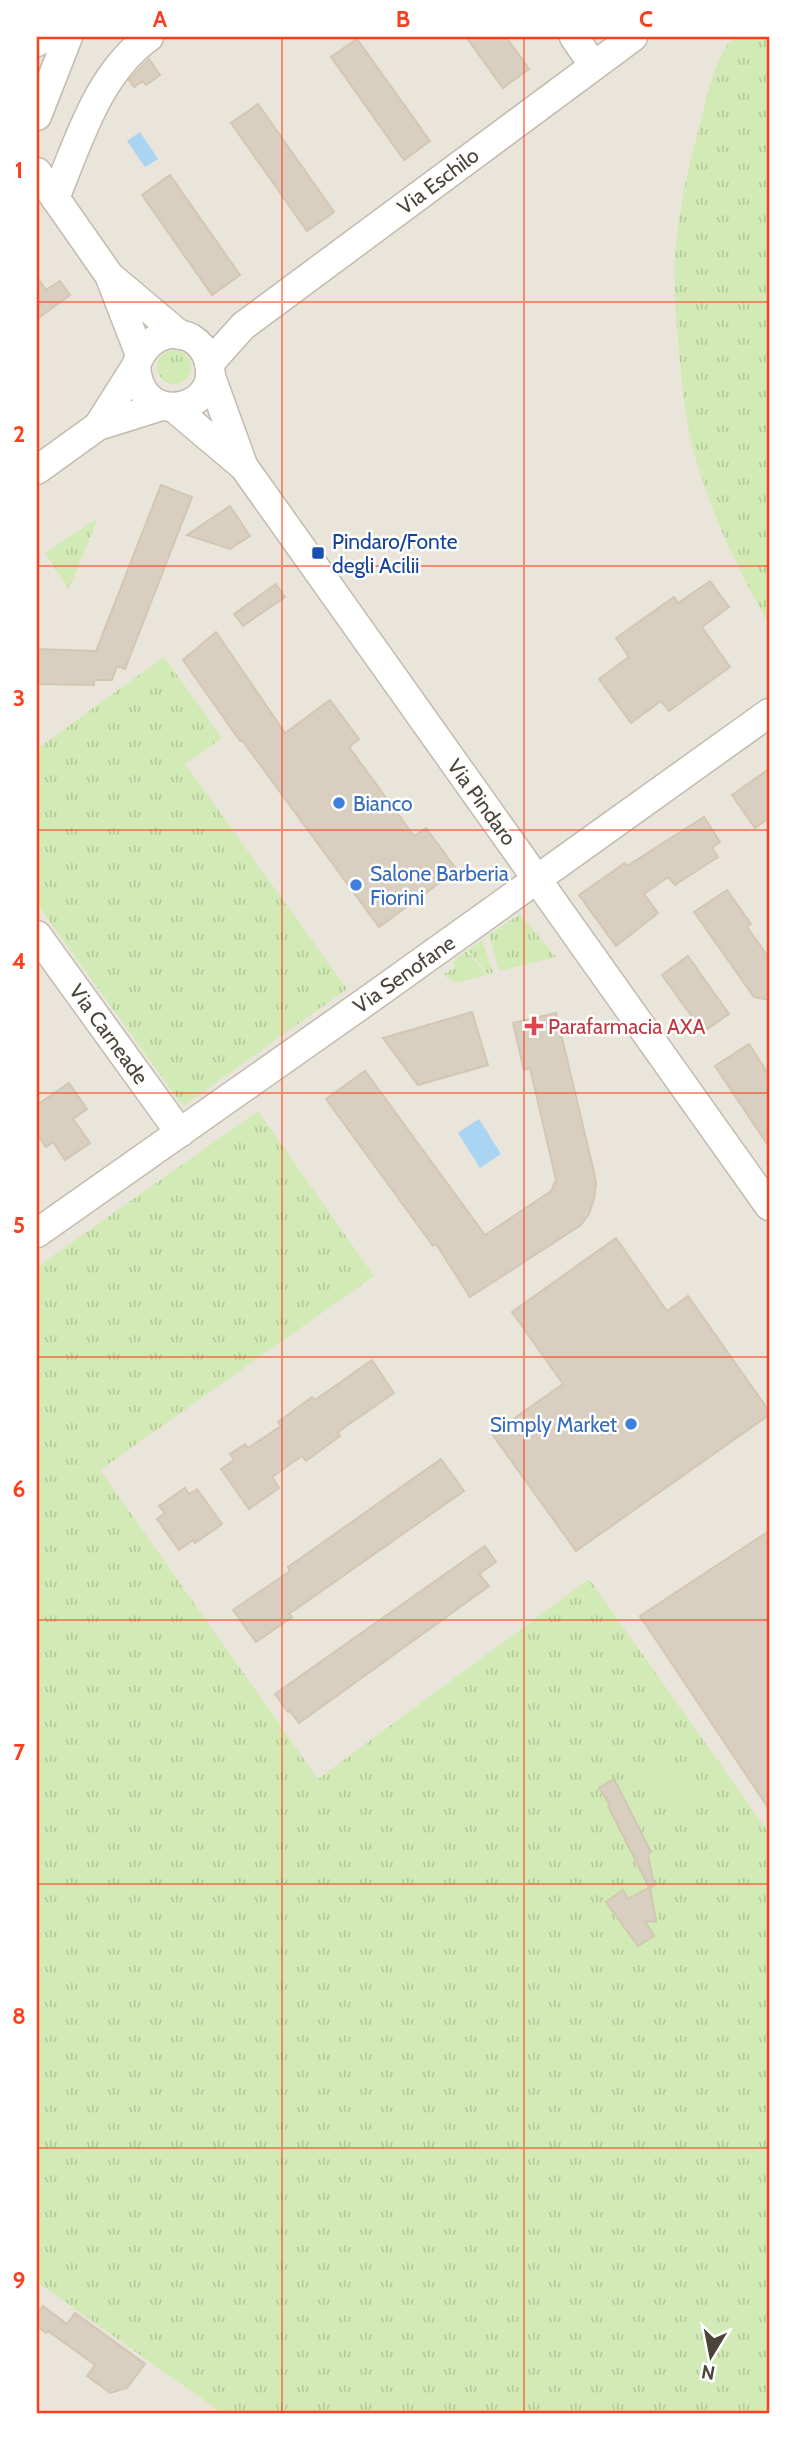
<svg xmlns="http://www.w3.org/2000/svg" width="806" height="2450" font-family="Cabin,sans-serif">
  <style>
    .residential { fill: #eae5da }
    .grass { fill: url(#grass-tufts) }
    .pitch { fill: #d2eab5 }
    .water { fill: #a9d4f2 }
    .building { fill: #d8cfc1; stroke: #d3c7b4; stroke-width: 2 }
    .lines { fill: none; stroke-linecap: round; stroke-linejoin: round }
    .minor-casing { stroke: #c2bbae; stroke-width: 31 }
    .minor { stroke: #fff; stroke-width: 28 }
    .grid { fill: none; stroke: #fc3f1d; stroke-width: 2; stroke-opacity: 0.55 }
    .transit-dot { fill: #1a4fb4; stroke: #fff; stroke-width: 2.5 }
    .shop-dot { fill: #3f7fe0; stroke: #fff; stroke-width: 2.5 }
    .health-dot { fill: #e0444e; stroke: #fff; stroke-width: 2.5 }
    .labels { text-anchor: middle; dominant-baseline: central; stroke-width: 5; stroke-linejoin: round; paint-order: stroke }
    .street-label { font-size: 21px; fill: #4b4439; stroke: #fff }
    .transit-label { font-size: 21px; fill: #164399; stroke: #fff; text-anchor: start }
    .shop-label { font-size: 21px; fill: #366cbe; stroke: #fff; text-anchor: start }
    .health-label { font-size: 21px; fill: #be3a42; stroke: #fff; text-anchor: start }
    .neatline { fill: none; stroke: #fc3f1d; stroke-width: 2.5 }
    .grid-label { font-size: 23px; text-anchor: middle; font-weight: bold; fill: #fc3f1d }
  </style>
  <defs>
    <pattern id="grass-tufts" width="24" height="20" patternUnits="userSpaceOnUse" patternTransform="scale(1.75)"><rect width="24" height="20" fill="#d2eab5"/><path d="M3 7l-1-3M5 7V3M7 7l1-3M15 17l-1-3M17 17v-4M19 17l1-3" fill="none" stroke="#b6ca9c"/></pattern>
  </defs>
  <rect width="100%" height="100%" fill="#f6f3ec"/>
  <rect class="residential" x="37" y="37" width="732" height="2376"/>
  <g class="grass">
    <path d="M734 37H769V624C738 570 709 510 693 449 684 413 681 376 678 339 675 307 673 276 676 244 680 203 689 164 700 124 706 101 716 53 734 37Z"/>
    <circle cx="174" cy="367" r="17"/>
    <path d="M98 518 69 589 45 553Z"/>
    <path d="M164 657 222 738 185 764 347 989 183 1106 37 904V749Z"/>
    <path d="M520 914 556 957 499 971 489 935Z"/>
    <path d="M482 940 493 973 488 974 468 950Z"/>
    <path d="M467 951 487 975 456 983 443 975 456 966 452 962Z"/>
    <path d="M258 1111 374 1276 100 1470 318 1779 589 1579 769 1833V2413H222L37 2282V1267Z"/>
  </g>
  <path class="pitch" d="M667 1757 696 1797 677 1811 648 1771Z"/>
  <g class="water">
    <path d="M140 132 158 159 145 167 127 141Z"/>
    <path d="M479 1119 501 1154 480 1168 458 1133Z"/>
  </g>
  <g class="building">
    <path d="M466 37H506L529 69 503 88Z"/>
    <path d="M357 39 430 141 404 160 331 57Z"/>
    <path d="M149 59 160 75 146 85 143 81 134 87 129 80Z"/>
    <path d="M258 104 334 212 307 231 231 123Z"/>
    <path d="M170 175 240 275 212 295 142 195Z"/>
    <path d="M37 277 46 290 60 281 70 295 37 319Z"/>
    <path d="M161 485 192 497 125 669 117 666 112 680H94V685L37 684V649L96 651Z"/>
    <path d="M230 506 250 536 230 549 187 535Z"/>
    <path d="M710 581 729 607 702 627 730 667 669 711 661 701 631 723 599 679 629 657 616 638 674 597 678 603Z"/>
    <path d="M276 584 285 597 243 626 234 614Z"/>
    <path d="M216 632 285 733 330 700 359 739 349 747 414 836 426 828 457 870 379 927 242 740 240 741 183 660Z"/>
    <path d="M769 769V818L755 828 732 795Z"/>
    <path d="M704 817 720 842 712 848 718 857 675 885 668 877 644 894 658 913 616 946 579 895 625 863 627 866Z"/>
    <path d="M727 890 751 924 747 927 769 958V1000L754 997 694 912Z"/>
    <path d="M688 956 729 1014 703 1032 662 975Z"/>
    <path d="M472 1012 488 1065 418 1085 383 1038Z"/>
    <path d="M556 1013 594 1172 596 1184 594 1199 589 1214 581 1225 470 1297 436 1244 433 1246 326 1099 365 1071 485 1235 551 1191 556 1180 530 1068 524 1070 513 1023Z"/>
    <path d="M749 1044 769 1075V1147L715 1066Z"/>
    <path d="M69 1083 87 1109 73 1119 90 1143 65 1160 53 1142 46 1147 37 1134V1105Z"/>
    <path d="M616 1238 667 1311 688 1296 769 1411V1415L576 1551 492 1434 563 1384 512 1312Z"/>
    <path d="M372 1360 394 1393 338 1432 340 1436 306 1461 302 1456 272 1477 279 1488 249 1509 221 1469 234 1460 230 1454 245 1444 248 1448 281 1426 278 1422 312 1397 315 1400Z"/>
    <path d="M441 1459 464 1491 289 1614 292 1617 256 1642 233 1610 290 1571 288 1567Z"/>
    <path d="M185 1488 189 1494 197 1489 222 1524 195 1543 193 1540 179 1550 157 1519 165 1513 159 1506Z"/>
    <path d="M769 1531V1809L640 1616Z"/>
    <path d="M485 1546 496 1562 479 1574 489 1586 299 1723 290 1711 288 1712 275 1694Z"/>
    <path d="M614 1779 651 1852 648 1854 654 1886 649 1887 608 1806 610 1805 599 1788Z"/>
    <path d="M650 1887 656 1922 645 1921 654 1936 638 1946 606 1902 623 1890 628 1899Z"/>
    <path d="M43 2306 67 2324 75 2313 145 2364 127 2388 110 2393 87 2376 95 2365 48 2331 46 2333 37 2326V2314Z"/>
  </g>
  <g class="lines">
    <defs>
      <g id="minor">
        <path d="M574 37 593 65"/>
        <path d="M37 42 44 37"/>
        <path d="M37 116 68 37"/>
        <path d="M37 172 109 275 140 355"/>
        <path d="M55 198C79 141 97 75 149 37"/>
        <path d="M111 277 180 335"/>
        <path d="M209 364 243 326 633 37"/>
        <path d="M210 374 243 465"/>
        <path d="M174 408 244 467 769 1206"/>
        <path d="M98 426 136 366C143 343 166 325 191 338 199 343 205 350 208 359 226 409 140 432 136 366"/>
        <path d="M37 470 98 426 162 406"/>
        <path d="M37 935 180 1133"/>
        <path d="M37 1233 371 998 769 713"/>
      </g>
    </defs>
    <use href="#minor" class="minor-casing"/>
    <use href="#minor" class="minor"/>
  </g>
  <path class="grid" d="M282 37V2413M524 37V2413M37 302H769M37 566H769M37 830H769M37 1093H769M37 1357H769M37 1620H769M37 1884H769M37 2148H769"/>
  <rect class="transit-dot" x="311" y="546" width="14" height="14" rx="3.5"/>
  <g class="shop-dot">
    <circle cx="339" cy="803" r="7"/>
    <circle cx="356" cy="885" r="7"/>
    <circle cx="631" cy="1424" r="7"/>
  </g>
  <path class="health-dot" d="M530.5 1015.5h7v7h7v7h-7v7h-7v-7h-7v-7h7z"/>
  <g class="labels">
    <g class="street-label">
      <text transform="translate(438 181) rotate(-37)">Via Eschilo</text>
      <text transform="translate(482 802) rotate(54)">Via Pindaro</text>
      <text transform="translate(404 974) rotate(-35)">Via Senofane</text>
      <text transform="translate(109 1034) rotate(54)">Via Carneade</text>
    </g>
    <g class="transit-label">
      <text x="332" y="541">Pindaro/Fonte<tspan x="332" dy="24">degli Acilii</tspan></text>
    </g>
    <g class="shop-label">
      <text x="353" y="803">Bianco</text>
      <text x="370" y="873">Salone Barberia<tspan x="370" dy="24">Fiorini</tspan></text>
      <text x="617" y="1424" text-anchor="end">Simply Market</text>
    </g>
    <g class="health-label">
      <text x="548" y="1026">Parafarmacia AXA</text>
    </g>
  </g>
  <rect width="806" height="2450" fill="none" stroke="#ffffff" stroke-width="77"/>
  <g transform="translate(711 2356) rotate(190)" stroke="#ffffff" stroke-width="5" paint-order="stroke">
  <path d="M0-5L12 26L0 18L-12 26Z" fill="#4b4439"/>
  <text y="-10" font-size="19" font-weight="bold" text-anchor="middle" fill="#4b4439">N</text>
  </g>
  <rect x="38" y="38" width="730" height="2374" class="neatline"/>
  <g class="grid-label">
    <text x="160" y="27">A</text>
    <text x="403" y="27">B</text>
    <text x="646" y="27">C</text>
    <text x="19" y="178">1</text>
    <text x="19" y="442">2</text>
    <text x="19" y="706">3</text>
    <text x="19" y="969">4</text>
    <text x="19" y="1233">5</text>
    <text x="19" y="1497">6</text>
    <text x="19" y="1760">7</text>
    <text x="19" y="2024">8</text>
    <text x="19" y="2288">9</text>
  </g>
</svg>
